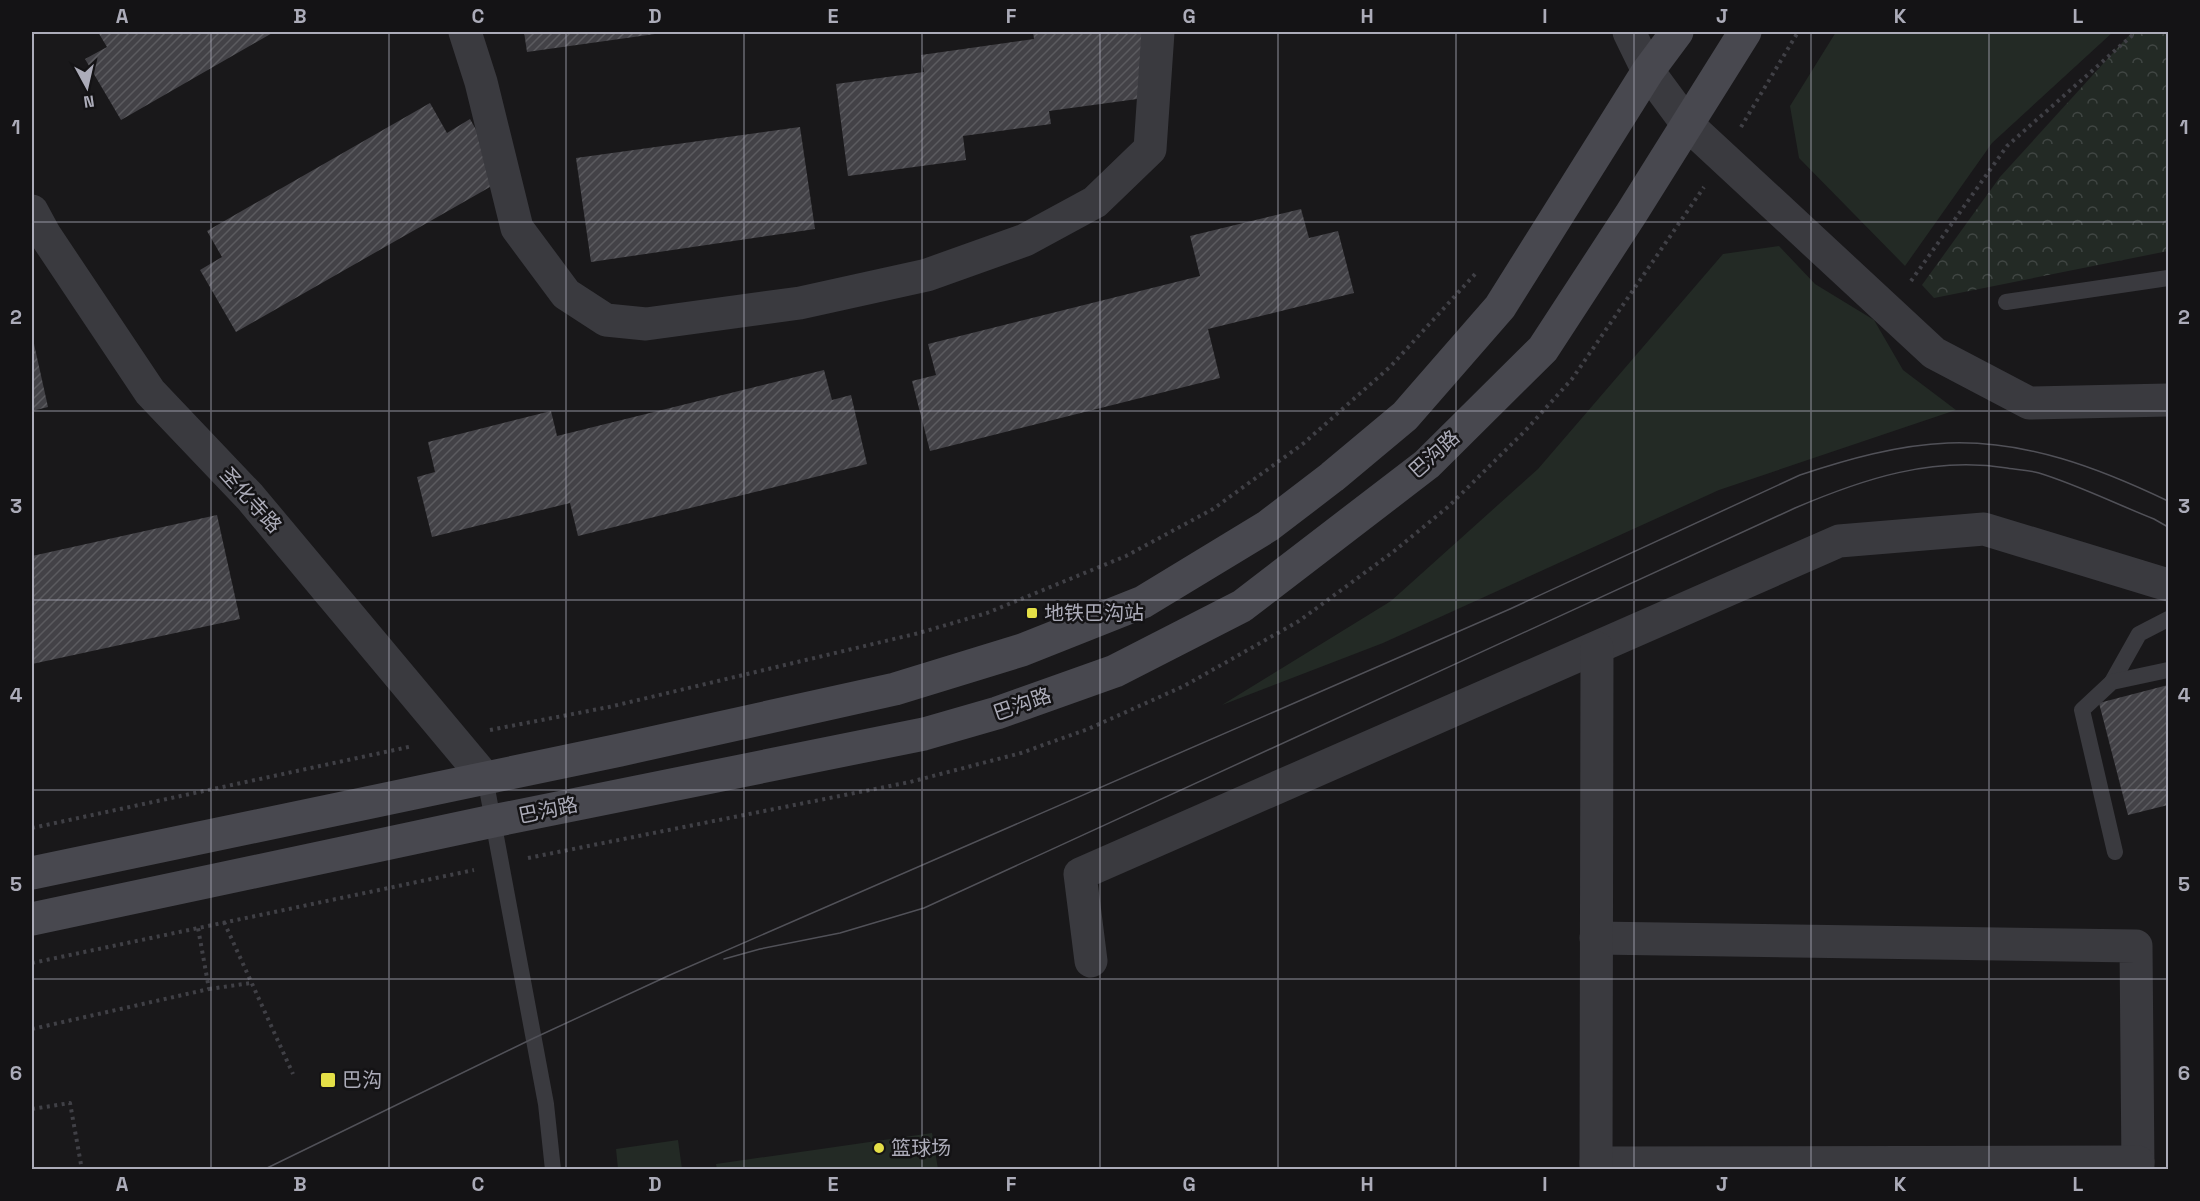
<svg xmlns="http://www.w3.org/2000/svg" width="2200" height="1201" font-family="'Space Grotesk','Noto Sans SC',sans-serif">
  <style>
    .forest { fill: url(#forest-crowns) }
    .park { fill: #232a25 }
    .building { fill: url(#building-hatch) }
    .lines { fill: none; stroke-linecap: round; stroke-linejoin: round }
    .path { stroke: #404046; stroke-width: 4; stroke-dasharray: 3 4.5; stroke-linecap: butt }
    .service { stroke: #3a3a3f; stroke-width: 16 }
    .minor { stroke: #3a3a3f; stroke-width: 33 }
    .tertiary { stroke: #3a3a3f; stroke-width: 33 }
    .secondary { stroke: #48484f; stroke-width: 33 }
    .tram { stroke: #515158; stroke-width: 1.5 }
    .grid { fill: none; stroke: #acacb9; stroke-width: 1.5; stroke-opacity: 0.55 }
    .poi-dot { fill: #e4df47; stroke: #141315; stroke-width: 2 }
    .labels { text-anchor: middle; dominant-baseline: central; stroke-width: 5; stroke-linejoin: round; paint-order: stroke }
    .street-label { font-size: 20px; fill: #acacb9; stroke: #141315 }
    .poi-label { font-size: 20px; fill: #acacb9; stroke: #141315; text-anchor: start }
    .neatline { fill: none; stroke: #acacb9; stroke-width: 2 }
    .grid-label { font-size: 20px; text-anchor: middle; font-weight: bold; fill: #acacb9 }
  </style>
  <defs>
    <pattern id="forest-crowns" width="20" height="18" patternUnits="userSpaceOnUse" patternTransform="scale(1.5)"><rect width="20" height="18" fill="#232a25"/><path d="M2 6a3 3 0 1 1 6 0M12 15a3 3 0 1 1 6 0" fill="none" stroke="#404643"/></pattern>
    <pattern id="building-hatch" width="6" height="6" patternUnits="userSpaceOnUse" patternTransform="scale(1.5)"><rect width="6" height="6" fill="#434247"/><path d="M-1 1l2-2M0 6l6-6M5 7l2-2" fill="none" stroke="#5b5b5f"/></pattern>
  </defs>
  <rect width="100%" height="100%" fill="#19181a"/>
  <path class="forest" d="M2132 32H2168V251L1934 298 1922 285 2000 177Z"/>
  <g class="park">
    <path d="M1836 32H2113L1992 143 1905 266 1799 158 1790 106Z"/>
    <path d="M1779 246 1815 284 1874 320 1903 370 1956 410 1719 490 1383 643 1222 705 1391 601 1538 469 1723 254Z"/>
    <path d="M932 1133 938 1169H717L716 1164Z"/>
    <path d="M678 1140 682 1169H618L616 1149Z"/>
  </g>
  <g class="building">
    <path d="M98 32H274L121 120 85 59 107 47Z"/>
    <path d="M524 32H662V33L527 52Z"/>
    <path d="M1033 32H1143L1152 97 1049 111 1051 124 963 136 966 160 848 176 836 84 924 72 921 55 1034 39Z"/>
    <path d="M430 103 447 133 470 119 504 179 236 332 200 270 222 257 207 231Z"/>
    <path d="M800 127 815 229 591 262 576 158Z"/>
    <path d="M1301 209 1309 238 1338 231 1354 293 1208 329 1220 378 930 451 912 381 936 375 928 344 1200 276 1190 236Z"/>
    <path d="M32 335 48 407 32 411Z"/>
    <path d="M824 370 832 400 851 395 867 464 578 536 570 503 432 537 417 477 435 472 428 442 551 411 557 436Z"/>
    <path d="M217 515 240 619 32 664V556Z"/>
    <path d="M2168 685V805L2128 815 2099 703Z"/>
  </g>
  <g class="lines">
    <g class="path">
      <path d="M1741 127 1798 32"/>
      <path d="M1911 281 2007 146 2136 32"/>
      <path d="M490 730 609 707 919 633 987 613 1126 556 1213 509 1304 443 1391 366 1476 273"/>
      <path d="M32 828 413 746"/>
      <path d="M528 858 910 782 1021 753 1088 729 1184 686 1299 621 1393 552 1449 506 1525 431 1572 379 1704 187"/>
      <path d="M224 922 293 1074"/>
      <path d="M32 963 474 870"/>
      <path d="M209 989 251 983"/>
      <path d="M32 1029 209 989 198 928"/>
      <path d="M32 1109 70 1103 82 1170"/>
    </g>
    <g class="service">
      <path d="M2006 302 2168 278"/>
      <path d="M2112 682 2139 634 2168 619"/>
      <path d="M485 778 546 1104 553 1170"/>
      <path d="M2115 852 2082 710 2112 682 2168 670"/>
    </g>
    <g class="minor">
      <path d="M465 32 481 82 517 228 566 294 606 320 646 324 800 303 927 275 1025 240 1095 202 1150 149 1158 32"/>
      <path d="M1648 71 1687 124 1934 353 2029 403 2168 400"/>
      <path d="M1596 938 2136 946 2138 1170"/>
      <path d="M1091 961 1080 874 1839 541 1984 529 2168 585"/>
      <path d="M1596 1163 2138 1162"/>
      <path d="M1596 1170 1597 648"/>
    </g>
    <g class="tertiary">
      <path d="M1629 32 1648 71"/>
      <path d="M32 211 45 235 150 392 250 497 485 778"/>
    </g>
    <g class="secondary">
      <path d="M32 873 620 750 895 689 1022 650 1143 602 1268 526 1332 477 1405 416 1500 307 1648 71 1677 32"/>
      <path d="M32 919 493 821 924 734 997 713 1115 671 1242 606 1427 464 1543 349 1631 214 1745 32"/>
    </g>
    <g class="tram">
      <path d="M724 959 760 949 840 933 924 908 1795 508C1863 479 1932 456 2007 468 2018 470 2029 470 2039 473 2078 485 2116 504 2154 519L2168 527"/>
      <path d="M263 1170 534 1038 670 975 1510 609 1800 475C1848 459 1898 445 1948 443 2026 440 2099 468 2168 501"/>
    </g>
  </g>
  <path class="grid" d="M211 32V1170M389 32V1170M566 32V1170M744 32V1170M922 32V1170M1100 32V1170M1278 32V1170M1456 32V1170M1634 32V1170M1811 32V1170M1989 32V1170M32 222H2168M32 411H2168M32 600H2168M32 790H2168M32 979H2168"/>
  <g class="poi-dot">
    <rect x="1026" y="607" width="12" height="12" rx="3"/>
    <rect x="320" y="1072" width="16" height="16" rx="3"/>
    <circle cx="879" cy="1148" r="6"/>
  </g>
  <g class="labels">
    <g class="street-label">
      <text transform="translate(1434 454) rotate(-42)">巴沟路</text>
      <text transform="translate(251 500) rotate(48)">圣化寺路</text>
      <text transform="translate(1022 704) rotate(-19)">巴沟路</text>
      <text transform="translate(548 810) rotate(-12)">巴沟路</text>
    </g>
    <g class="poi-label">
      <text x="1044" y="613">地铁巴沟站</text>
      <text x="342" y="1080">巴沟</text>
      <text x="891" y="1148">篮球场</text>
    </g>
  </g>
  <rect width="2200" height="1201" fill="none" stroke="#141315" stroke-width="66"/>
  <g transform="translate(87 87) rotate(172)" stroke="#141315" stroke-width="4.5" paint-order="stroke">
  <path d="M0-4.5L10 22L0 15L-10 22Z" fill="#acacb9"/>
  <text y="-9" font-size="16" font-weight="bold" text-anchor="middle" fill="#acacb9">N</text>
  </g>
  <rect x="33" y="33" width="2134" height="1135" class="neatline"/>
  <g class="grid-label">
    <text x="122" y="23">A</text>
    <text x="300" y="23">B</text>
    <text x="478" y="23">C</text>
    <text x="655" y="23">D</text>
    <text x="833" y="23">E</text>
    <text x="1011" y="23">F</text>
    <text x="1189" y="23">G</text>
    <text x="1367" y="23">H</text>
    <text x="1545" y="23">I</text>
    <text x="1722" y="23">J</text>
    <text x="1900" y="23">K</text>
    <text x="2078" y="23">L</text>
    <text x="16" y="134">1</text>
    <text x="2184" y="134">1</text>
    <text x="16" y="324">2</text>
    <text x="2184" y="324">2</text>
    <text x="16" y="513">3</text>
    <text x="2184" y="513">3</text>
    <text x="16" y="702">4</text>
    <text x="2184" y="702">4</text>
    <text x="16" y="891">5</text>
    <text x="2184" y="891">5</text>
    <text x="16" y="1080">6</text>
    <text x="2184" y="1080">6</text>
    <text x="122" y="1191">A</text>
    <text x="300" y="1191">B</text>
    <text x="478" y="1191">C</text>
    <text x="655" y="1191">D</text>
    <text x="833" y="1191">E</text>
    <text x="1011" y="1191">F</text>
    <text x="1189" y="1191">G</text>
    <text x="1367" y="1191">H</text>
    <text x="1545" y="1191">I</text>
    <text x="1722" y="1191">J</text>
    <text x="1900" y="1191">K</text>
    <text x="2078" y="1191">L</text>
  </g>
</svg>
